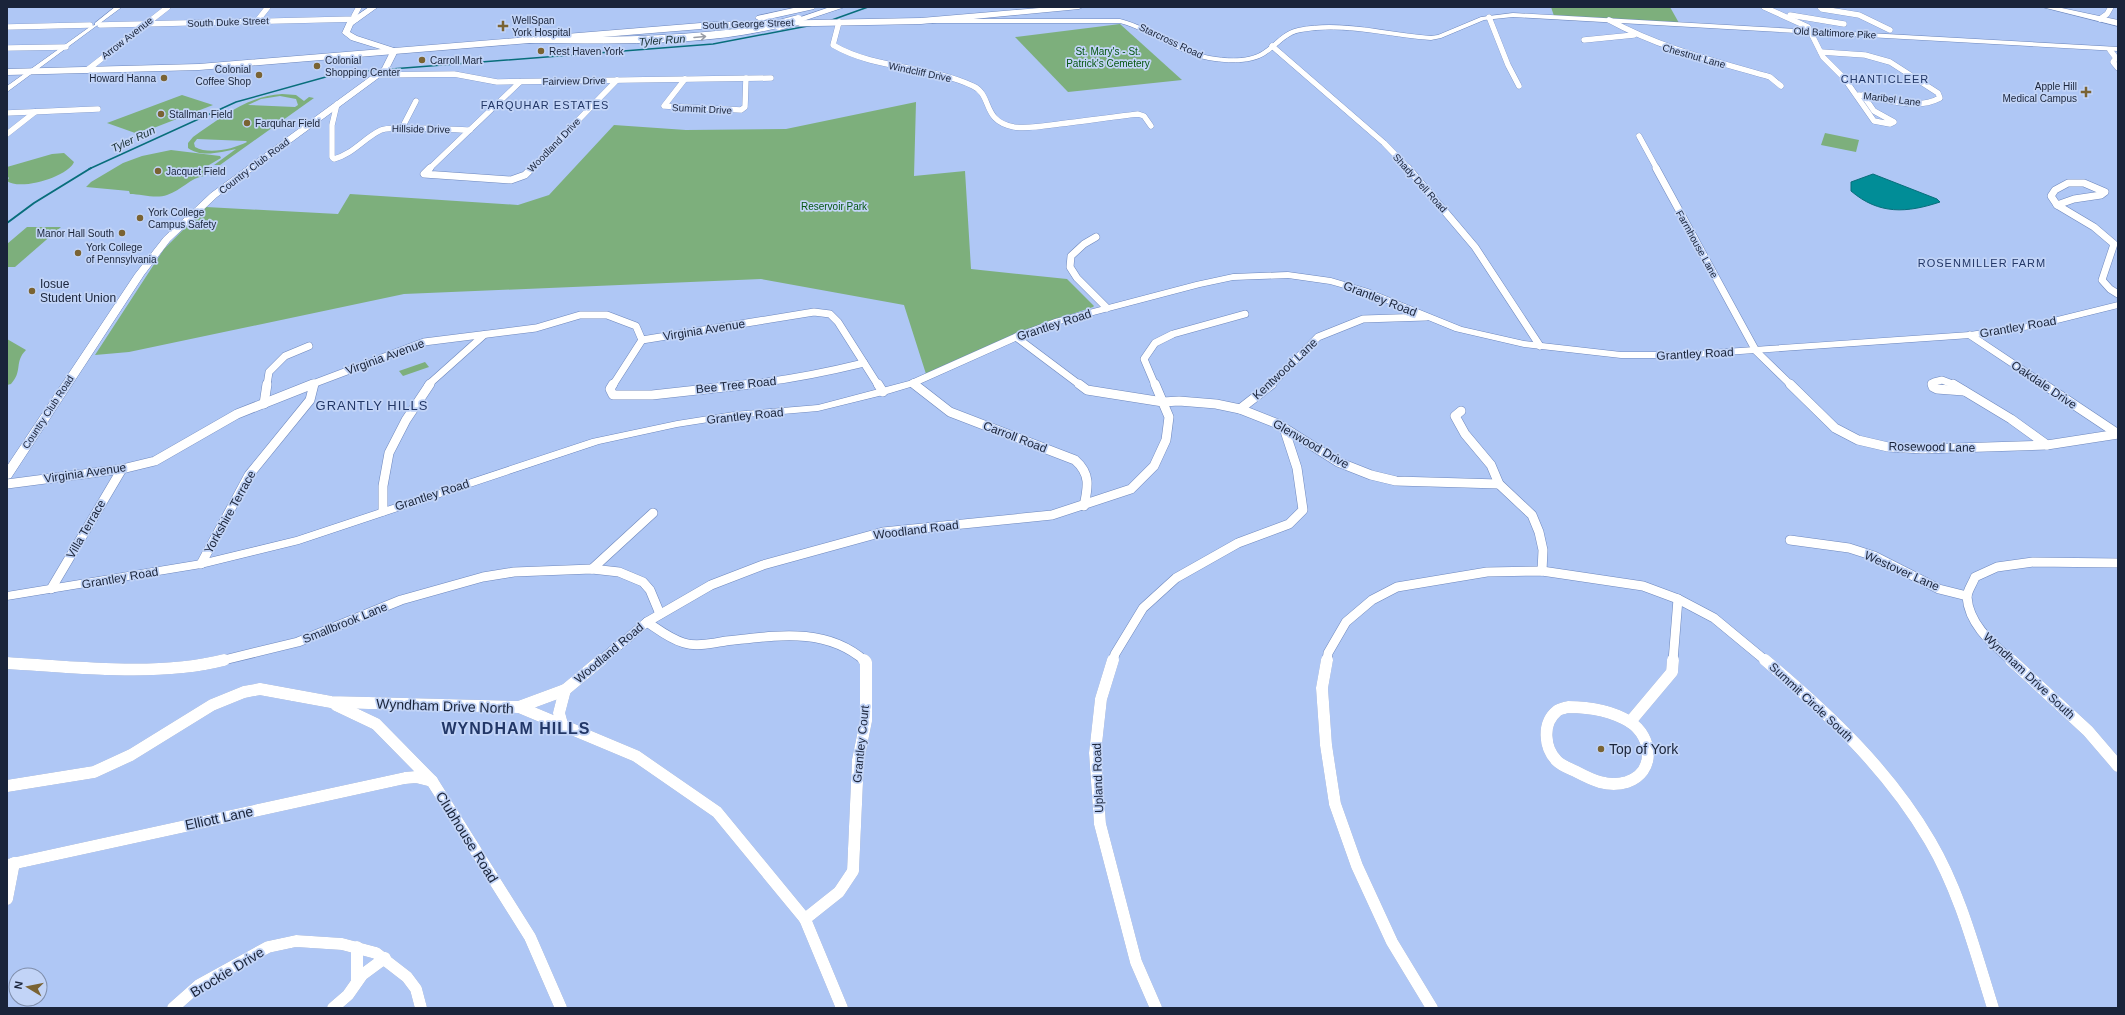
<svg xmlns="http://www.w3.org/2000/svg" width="2125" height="1015" font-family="Helvetica,sans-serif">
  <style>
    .green { fill: #7daf7c; fill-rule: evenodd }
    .water { fill: #018d97; stroke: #086e7b }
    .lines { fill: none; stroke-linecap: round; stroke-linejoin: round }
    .stream-far1 { stroke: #086e7b; stroke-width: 1.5 }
    .stream { stroke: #086e7b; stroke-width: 2 }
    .minor-far3-casing { stroke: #6d87bd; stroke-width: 6 }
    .minor-far2-casing { stroke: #6d87bd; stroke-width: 8 }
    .minor-far1-casing { stroke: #6d87bd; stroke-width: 10 }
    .minor-casing { stroke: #6d87bd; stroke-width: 12 }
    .tertiary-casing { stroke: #6d87bd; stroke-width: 1 }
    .secondary-casing { stroke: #6d87bd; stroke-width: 1 }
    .primary-casing { stroke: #6d87bd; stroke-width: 1 }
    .motorway-casing { stroke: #6d87bd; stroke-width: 1 }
    .minor-far3 { stroke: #fff; stroke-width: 5.5 }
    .minor-far2 { stroke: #fff; stroke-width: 7 }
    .minor-far1 { stroke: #fff; stroke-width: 9 }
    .minor { stroke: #fff; stroke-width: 12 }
    .tertiary { fill: #fff; fill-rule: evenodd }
    .secondary { fill: #fff; fill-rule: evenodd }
    .primary { fill: #fff; fill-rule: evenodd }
    .motorway { fill: #fff; fill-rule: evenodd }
    .motorway-bridge-casing { stroke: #6d87bd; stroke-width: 11; stroke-linecap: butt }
    .motorway-bridge { stroke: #fff; stroke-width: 10 }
    .oneway { stroke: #989ca6 }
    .poi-dot { fill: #7a6333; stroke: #c2d4f7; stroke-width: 1.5 }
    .labels { text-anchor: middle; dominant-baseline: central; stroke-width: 3.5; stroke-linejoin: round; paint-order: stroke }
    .far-poi-label { font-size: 10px; fill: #1a243a; stroke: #c2d4f7; text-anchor: start }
    .far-street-label { font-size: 10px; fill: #1a243a; stroke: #c2d4f7 }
    .far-park-label { font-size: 10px; fill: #065610; stroke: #c2d4f7 }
    .far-water-label { font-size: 11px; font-style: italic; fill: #183033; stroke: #c2d4f7 }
    .far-neighbourhood-label { font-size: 11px; letter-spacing: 1px; fill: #223767; stroke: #c2d4f7 }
    .poi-label { font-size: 12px; fill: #1a243a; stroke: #c2d4f7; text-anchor: start }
    .street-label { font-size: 12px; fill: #1a243a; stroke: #c2d4f7 }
    .neighbourhood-label { font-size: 13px; letter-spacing: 1px; fill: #223767; stroke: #c2d4f7 }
    .near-street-label { font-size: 14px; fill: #1a243a; stroke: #c2d4f7 }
    .near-poi-label { font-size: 14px; fill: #1a243a; stroke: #c2d4f7; text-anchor: start }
    .district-label { font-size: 16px; font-weight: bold; letter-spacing: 1px; fill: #223767; stroke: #c2d4f7 }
  </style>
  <rect width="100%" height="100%" fill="#afc7f5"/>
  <g class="green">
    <path d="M1551 7H1670L1679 23 1554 16Z"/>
    <path d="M1120 24 1182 80 1068 92 1015 37Z"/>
    <path d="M282 94 296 95 304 101 309 97 314 98 220 165H214L236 149C221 152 201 158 188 148V143L193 137C221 118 247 96 282 94ZM280 96 296 99 298 105 295 107 248 105 261 99ZM197 139 246 141 247 142C233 149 209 155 195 147L194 143Z"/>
    <path d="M182 95 213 105 138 134 107 123Z"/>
    <path d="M916 102 914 176 965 171 971 269 1067 279 1094 306 1093 307 1051 321 926 374 904 305 761 279 404 294 129 352 95 355 164 249 206 207 338 214 350 194 518 205 549 195 614 125 686 130 786 129Z"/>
    <path d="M1825 133 1859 140 1856 152 1821 145Z"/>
    <path d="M171 150 220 156 221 158 209 165 204 176C190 178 182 190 167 195 156 199 141 194 130 194L129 191 86 187 91 182 123 163 142 156Z"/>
    <path d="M64 153 74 162C68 177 20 191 7 181L9 178 7 176V167L52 154Z"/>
    <path d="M27 227H61L15 267H7V244Z"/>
    <path d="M7 339 26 350C14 362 23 371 11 384L7 385Z"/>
    <path d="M425 362 429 367 403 376 399 371Z"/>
  </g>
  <path class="water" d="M1873 174 1937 199 1940 202C1907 213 1879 215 1851 191V182Z"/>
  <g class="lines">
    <g class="stream-far1">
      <path d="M829 21 868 7"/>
      <path d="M89 169 236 102 340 73 713 44 813 25"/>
    </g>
    <path class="stream" d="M7 223 34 203 91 168"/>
    <defs>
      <g id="minor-far3">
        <path d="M1764 7 1808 27 1823 57 1844 78 1874 121 1890 124 1894 122 1874 111 1863 95"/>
        <path d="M1820 7 1822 9 1859 15 1890 30"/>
        <path d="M1790 15 1844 24"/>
        <path d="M1489 17 1508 65 1519 86"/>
        <path d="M2100 19 2107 14 2111 7"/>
        <path d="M1609 20C1660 48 1714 61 1770 77L1781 86"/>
        <path d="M257 21 268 7"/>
        <path d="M839 22 833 45C876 70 928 65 973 86 993 95 981 121 1014 127 1029 129 1044 126 1059 124 1085 121 1112 117 1138 114L1144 116 1151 126"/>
        <path d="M100 25 356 19 354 16 359 7"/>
        <path d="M7 27 90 25"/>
        <path d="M1584 40 1634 35"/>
        <path d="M1272 46 1384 143 1409 169"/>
        <path d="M7 48 66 47"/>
        <path d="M2110 50 2116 58 2113 62 2118 68"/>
        <path d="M1821 52 1865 55 1890 62 1938 93 1940 98C1916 111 1884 99 1859 95"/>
        <path d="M87 70 168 7"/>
        <path d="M378 75 454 74 497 82 771 78"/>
        <path d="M685 79 664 106 741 110 745 107 746 78"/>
        <path d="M337 104 332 125V157L334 159C353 154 364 138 381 130 393 125 453 130 470 130"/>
        <path d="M7 113 98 109"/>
        <path d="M402 128 416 101"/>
        <path d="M7 134 35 112"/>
        <path d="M1639 136 1657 169"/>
        <path d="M429 169 520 82"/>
        <path d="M531 169 617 80"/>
      </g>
      <g id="minor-far2">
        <path d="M430 168 424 174 511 180 525 175 532 168"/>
        <path d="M1408 168 1475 247 1540 346"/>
        <path d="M1656 168 1756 351 1791 385"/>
        <path d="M2068 183H2084L2105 192 2101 195 2074 199 2057 205 2051 196 2055 190Z"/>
        <path d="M2057 205 2094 227 2114 244 2102 280 2110 289 2118 294"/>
        <path d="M1096 237 1084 244 1071 256 1070 267 1077 278 1107 308"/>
        <path d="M1970 335 2045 385"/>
        <path d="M1016 337 1080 385"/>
        <path d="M913 383 915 385"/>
        <path d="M267 385 269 372 285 356 309 346"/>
        <path d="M310 385 424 342 536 328 580 315H607L636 326 642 340 814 312 830 314 838 322 878 385"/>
        <path d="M428 385 484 335"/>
        <path d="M613 385 642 340"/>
        <path d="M740 385C783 381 823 373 864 363"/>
        <path d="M1155 385 1144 359 1155 343 1173 334 1245 314"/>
        <path d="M1271 385 1318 337 1363 319 1426 317"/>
        <path d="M1932 385 1934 382 1942 380 1955 385"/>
      </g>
      <g id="minor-far1">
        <path d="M613 384 610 389 613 395H652L752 384"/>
        <path d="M878 384 883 392"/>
        <path d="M914 384 950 412 1075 460C1091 474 1088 487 1084 506"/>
        <path d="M1079 384 1087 390 1163 402 1179 401 1216 404 1240 409 1278 424 1338 462 1371 475 1396 481 1499 484"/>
        <path d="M1790 384 1835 428 1858 440 1888 447 1923 449 2047 445 2118 434"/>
        <path d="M1932 384 1933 387 1937 389 1964 391"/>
        <path d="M1953 384 2011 419 2047 445"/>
        <path d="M2043 384 2118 434"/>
        <path d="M264 404 267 384"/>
        <path d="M1240 409 1272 384"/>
        <path d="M1461 411 1455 416 1465 434 1491 465 1499 484 1532 515 1539 532 1543 550 1542 571"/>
        <path d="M7 484 122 469 155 461 237 414 313 384"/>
        <path d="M383 511V486L389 453 406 420 430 384"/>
        <path d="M1790 540 1849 548 1874 556 1939 589 1967 596"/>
        <path d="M201 564 249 475 310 400 314 384"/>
        <path d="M592 569 653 513"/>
        <path d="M51 589 122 469"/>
        <path d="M647 622C659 630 670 639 684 643 697 647 713 643 726 641 775 636 825 626 865 661"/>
        <path d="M220 661 298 642 401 600 483 577 514 572 592 569 619 572 643 582 650 590 660 614"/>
        <path d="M600 661 647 622 711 585 763 565 883 532 1052 515 1131 489 1154 466 1166 440 1169 417 1155 384"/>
        <path d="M1113 661 1115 654 1143 608 1176 578 1238 543 1289 524 1303 510 1297 468 1284 428"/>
        <path d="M1327 661 1328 653 1346 622 1372 600 1397 587 1487 572 1542 571 1643 586 1678 599 1714 618 1766 661"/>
        <path d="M1673 661 1678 599"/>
        <path d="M2012 661C1993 644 1969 625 1967 597 1967 591 1973 583 1975 577L1997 567 2033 562 2118 563"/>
      </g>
      <g id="minor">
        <path d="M1113 660 1101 699 1095 753 1100 824 1136 962 1156 1008"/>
        <path d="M1327 660 1322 688 1326 745 1335 804 1357 866 1392 942 1432 1008"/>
        <path d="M1765 660C1828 713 1888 769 1930 841 1960 892 1975 951 1993 1008"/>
        <path d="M2011 660 2088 731 2118 766"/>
        <path d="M7 663C75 667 157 677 224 660"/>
        <path d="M336 705 376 724 432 781 530 937 561 1008"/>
        <path d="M519 707 565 690 601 660"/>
        <path d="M1568 707C1588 707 1612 711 1630 722 1653 737 1656 772 1627 782 1608 788 1592 780 1575 771 1569 768 1562 766 1557 761 1544 748 1542 723 1557 711 1559 709 1564 708 1568 707Z"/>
        <path d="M1630 722 1672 672 1673 660"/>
        <path d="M562 724 559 713 565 690"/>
        <path d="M7 786 94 772 131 755 212 705 244 692 260 689 331 702 519 707 636 756 717 812 805 919 842 1008"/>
        <path d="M7 865 405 778 416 777 432 781"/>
        <path d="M7 899 14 863"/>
        <path d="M805 919 839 892 853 871 858 760 866 721V662L864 660"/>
        <path d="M357 947V981"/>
        <path d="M173 1008 199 985 268 947 296 941 342 944 376 953 407 977 416 989 421 1008"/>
        <path d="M333 1008 348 995 362 975 385 958"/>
      </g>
      <g id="tertiary">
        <path d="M115 7H122L7 92V86L91 26 95 25V23Z"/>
        <path d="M1513 13 2118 47V51L1513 17 1484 20 1441 38 1431 40C1388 37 1344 24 1301 32 1287 34 1279 46 1268 53 1254 64 1232 63 1215 61 1180 57 1153 32 1120 23H932L929 21 932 19H1120C1153 27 1181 53 1216 57 1230 59 1250 60 1263 51 1275 43 1283 31 1298 28 1342 19 1387 33 1431 36L1438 35 1481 17Z"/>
        <path d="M1288 272 1331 278 1368 289 1462 327 1524 341 1621 352H1682L1970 332 2037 322 2118 302V308L2037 328 1970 338 1682 358H1621L1524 347 1455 331 1362 293 1330 284 1288 278 1233 280 1200 287 1063 323 1020 339 917 385 887 394 818 411 734 418 677 427 599 444 299 544 201 568 7 600V592L201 560 296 537 592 439 677 421 734 412 818 405 909 381 1012 335 1055 319 1196 282 1233 274Z"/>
      </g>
      <path id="secondary" d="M369 7H378L353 25 350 32 357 36 397 49 398 51 388 71 217 197 170 241 144 275 11 478 7 479V466L135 274 164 237 211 193 382 68 390 52 351 40 342 33 347 22Z"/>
      <g id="primary">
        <path d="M1051 7H1083L1079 9 921 24 713 28 199 70 7 75V69L199 64 713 22 921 18Z"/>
        <path d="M2042 7H2057L2118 20V26Z"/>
      </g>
      <g id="motorway">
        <path d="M798 7H816L814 9 760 21 755 18 757 16Z"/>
        <path d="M830 7H845L800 22 795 19Z"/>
        <path d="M779 22 782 23V27C698 48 608 43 522 43L517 40 522 37C608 37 694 38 779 22Z"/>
      </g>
    </defs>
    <use href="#minor-far3" class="minor-far3-casing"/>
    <use href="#minor-far2" class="minor-far2-casing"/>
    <use href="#minor-far1" class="minor-far1-casing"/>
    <use href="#minor" class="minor-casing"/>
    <use href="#tertiary" class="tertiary-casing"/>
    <use href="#secondary" class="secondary-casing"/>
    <use href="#primary" class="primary-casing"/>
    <use href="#motorway" class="motorway-casing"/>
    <use href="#minor-far3" class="minor-far3"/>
    <use href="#minor-far2" class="minor-far2"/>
    <use href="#minor-far1" class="minor-far1"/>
    <use href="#minor" class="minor"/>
    <use href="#tertiary" class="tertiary"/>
    <use href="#secondary" class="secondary"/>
    <use href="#primary" class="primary"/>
    <use href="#motorway" class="motorway"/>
    <defs>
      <path id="motorway-bridge" d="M779 25 798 20"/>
    </defs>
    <use href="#motorway-bridge" class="motorway-bridge-casing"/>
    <use href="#motorway-bridge" class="motorway-bridge"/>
  </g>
  <defs><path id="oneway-shaft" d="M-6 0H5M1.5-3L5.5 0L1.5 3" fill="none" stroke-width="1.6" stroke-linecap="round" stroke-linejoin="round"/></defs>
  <use class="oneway" href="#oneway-shaft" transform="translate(700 37) rotate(-5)"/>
  <g class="poi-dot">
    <path d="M501 20h4v4h4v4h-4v4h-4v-4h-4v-4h4z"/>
    <circle cx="541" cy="51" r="4"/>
    <circle cx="422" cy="60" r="4"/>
    <circle cx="317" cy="66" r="4"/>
    <circle cx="259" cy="75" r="4"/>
    <circle cx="164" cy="78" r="4"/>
    <path d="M2084 86h4v4h4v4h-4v4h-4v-4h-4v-4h4z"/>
    <circle cx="161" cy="114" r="4"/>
    <circle cx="247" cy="123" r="4"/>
    <circle cx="158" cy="171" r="4"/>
    <circle cx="140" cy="218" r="4"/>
    <circle cx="122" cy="233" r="4"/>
    <circle cx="78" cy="253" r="4"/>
    <circle cx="32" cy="291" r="4"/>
    <circle cx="1601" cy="749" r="4"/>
  </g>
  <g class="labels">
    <g class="far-poi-label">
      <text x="512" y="20">WellSpan<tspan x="512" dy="12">York Hospital</tspan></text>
      <text x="549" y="51">Rest Haven York</text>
      <text x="325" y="60">Colonial<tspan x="325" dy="12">Shopping Center</tspan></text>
      <text x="430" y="60">Carroll Mart</text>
      <text x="251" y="69" text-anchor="end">Colonial<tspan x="251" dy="12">Coffee Shop</tspan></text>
      <text x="156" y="78" text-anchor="end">Howard Hanna</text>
      <text x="2077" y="86" text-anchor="end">Apple Hill<tspan x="2077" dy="12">Medical Campus</tspan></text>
      <text x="169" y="114">Stallman Field</text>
      <text x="255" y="123">Farquhar Field</text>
      <text x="166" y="171">Jacquet Field</text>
      <text x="148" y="212">York College<tspan x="148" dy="12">Campus Safety</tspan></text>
      <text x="114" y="233" text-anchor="end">Manor Hall South</text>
      <text x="86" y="247">York College<tspan x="86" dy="12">of Pennsylvania</tspan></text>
    </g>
    <g class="far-street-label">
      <text transform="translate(228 22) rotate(-2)">South Duke Street</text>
      <text transform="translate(748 24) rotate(-2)">South George Street</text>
      <text transform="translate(1835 33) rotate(3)">Old Baltimore Pike</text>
      <text transform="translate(127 38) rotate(-38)">Arrow Avenue</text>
      <text transform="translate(1171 41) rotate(25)">Starcross Road</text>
      <text transform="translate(1694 56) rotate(16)">Chestnut Lane</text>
      <text transform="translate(920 72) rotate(12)">Windcliff Drive</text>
      <text transform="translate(574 81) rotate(-1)">Fairview Drive</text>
      <text transform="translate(1892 99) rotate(7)">Maribel Lane</text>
      <text transform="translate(702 109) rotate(3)">Summit Drive</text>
      <text transform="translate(421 129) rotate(1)">Hillside Drive</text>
      <text transform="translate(554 145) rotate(-46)">Woodland Drive</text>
      <text transform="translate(254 166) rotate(-37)">Country Club Road</text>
      <text transform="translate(1420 183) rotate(48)">Shady Dell Road</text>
      <text transform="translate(1697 244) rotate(61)">Farmhouse Lane</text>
      <text transform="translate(48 412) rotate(-57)">Country Club Road</text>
    </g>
    <g class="far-park-label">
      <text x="1108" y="51">St. Mary's - St.<tspan x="1108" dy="12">Patrick's Cemetery</tspan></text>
      <text x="834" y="206">Reservoir Park</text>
    </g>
    <g class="far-water-label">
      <text transform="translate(662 40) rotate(-4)">Tyler Run</text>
      <text transform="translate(133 139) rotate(-25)">Tyler Run</text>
    </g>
    <g class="far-neighbourhood-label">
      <text x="1885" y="79">CHANTICLEER</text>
      <text x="545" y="105">FARQUHAR ESTATES</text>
      <text x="1982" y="263">ROSENMILLER FARM</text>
    </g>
    <g class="poi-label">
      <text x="40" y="284">Iosue<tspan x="40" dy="14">Student Union</tspan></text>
    </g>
    <g class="street-label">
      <text transform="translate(1380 299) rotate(21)">Grantley Road</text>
      <text transform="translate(1054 325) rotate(-18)">Grantley Road</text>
      <text transform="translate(2018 327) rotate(-10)">Grantley Road</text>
      <text transform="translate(704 330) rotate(-9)">Virginia Avenue</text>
      <text transform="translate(1695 354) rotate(-3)">Grantley Road</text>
      <text transform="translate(385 357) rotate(-20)">Virginia Avenue</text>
      <text transform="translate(1285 369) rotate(-43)">Kentwood Lane</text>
      <text transform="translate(736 385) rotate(-6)">Bee Tree Road</text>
      <text transform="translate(2044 385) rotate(34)">Oakdale Drive</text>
      <text transform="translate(745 416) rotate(-6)">Grantley Road</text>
      <text transform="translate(1015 437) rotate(21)">Carroll Road</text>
      <text transform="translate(1311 444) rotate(30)">Glenwood Drive</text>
      <text transform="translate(1932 447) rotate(1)">Rosewood Lane</text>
      <text transform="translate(85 473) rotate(-8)">Virginia Avenue</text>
      <text transform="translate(432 495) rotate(-18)">Grantley Road</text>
      <text transform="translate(230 512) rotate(-61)">Yorkshire Terrace</text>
      <text transform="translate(86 529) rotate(-60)">Villa Terrace</text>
      <text transform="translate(916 530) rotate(-7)">Woodland Road</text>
      <text transform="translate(1902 571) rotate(24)">Westover Lane</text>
      <text transform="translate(120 578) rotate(-10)">Grantley Road</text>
      <text transform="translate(345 623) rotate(-22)">Smallbrook Lane</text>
      <text transform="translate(609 653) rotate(-40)">Woodland Road</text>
      <text transform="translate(2029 676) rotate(43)">Wyndham Drive South</text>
      <text transform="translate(1811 702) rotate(43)">Summit Circle South</text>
      <text transform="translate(861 744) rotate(-84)">Grantley Court</text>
      <text transform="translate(1098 778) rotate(-92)">Upland Road</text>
    </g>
    <g class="neighbourhood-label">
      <text x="372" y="405">GRANTLY HILLS</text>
    </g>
    <g class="near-street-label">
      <text transform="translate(445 706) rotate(2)">Wyndham Drive North</text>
      <text transform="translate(219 818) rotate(-12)">Elliott Lane</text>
      <text transform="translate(467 837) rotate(58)">Clubhouse Road</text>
      <text transform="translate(227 972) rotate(-31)">Brockie Drive</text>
    </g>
    <g class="near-poi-label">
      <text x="1609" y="749">Top of York</text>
    </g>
    <g class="district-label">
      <text x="516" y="728">WYNDHAM HILLS</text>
    </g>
  </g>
  <rect width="2125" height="1015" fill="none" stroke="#1a243a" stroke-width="16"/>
  <g transform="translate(28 987) rotate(280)"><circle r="19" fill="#c2d4f7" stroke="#7f8eab"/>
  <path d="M0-3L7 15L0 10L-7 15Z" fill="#7a6333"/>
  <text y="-6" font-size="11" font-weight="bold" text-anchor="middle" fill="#1a243a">N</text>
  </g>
</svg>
